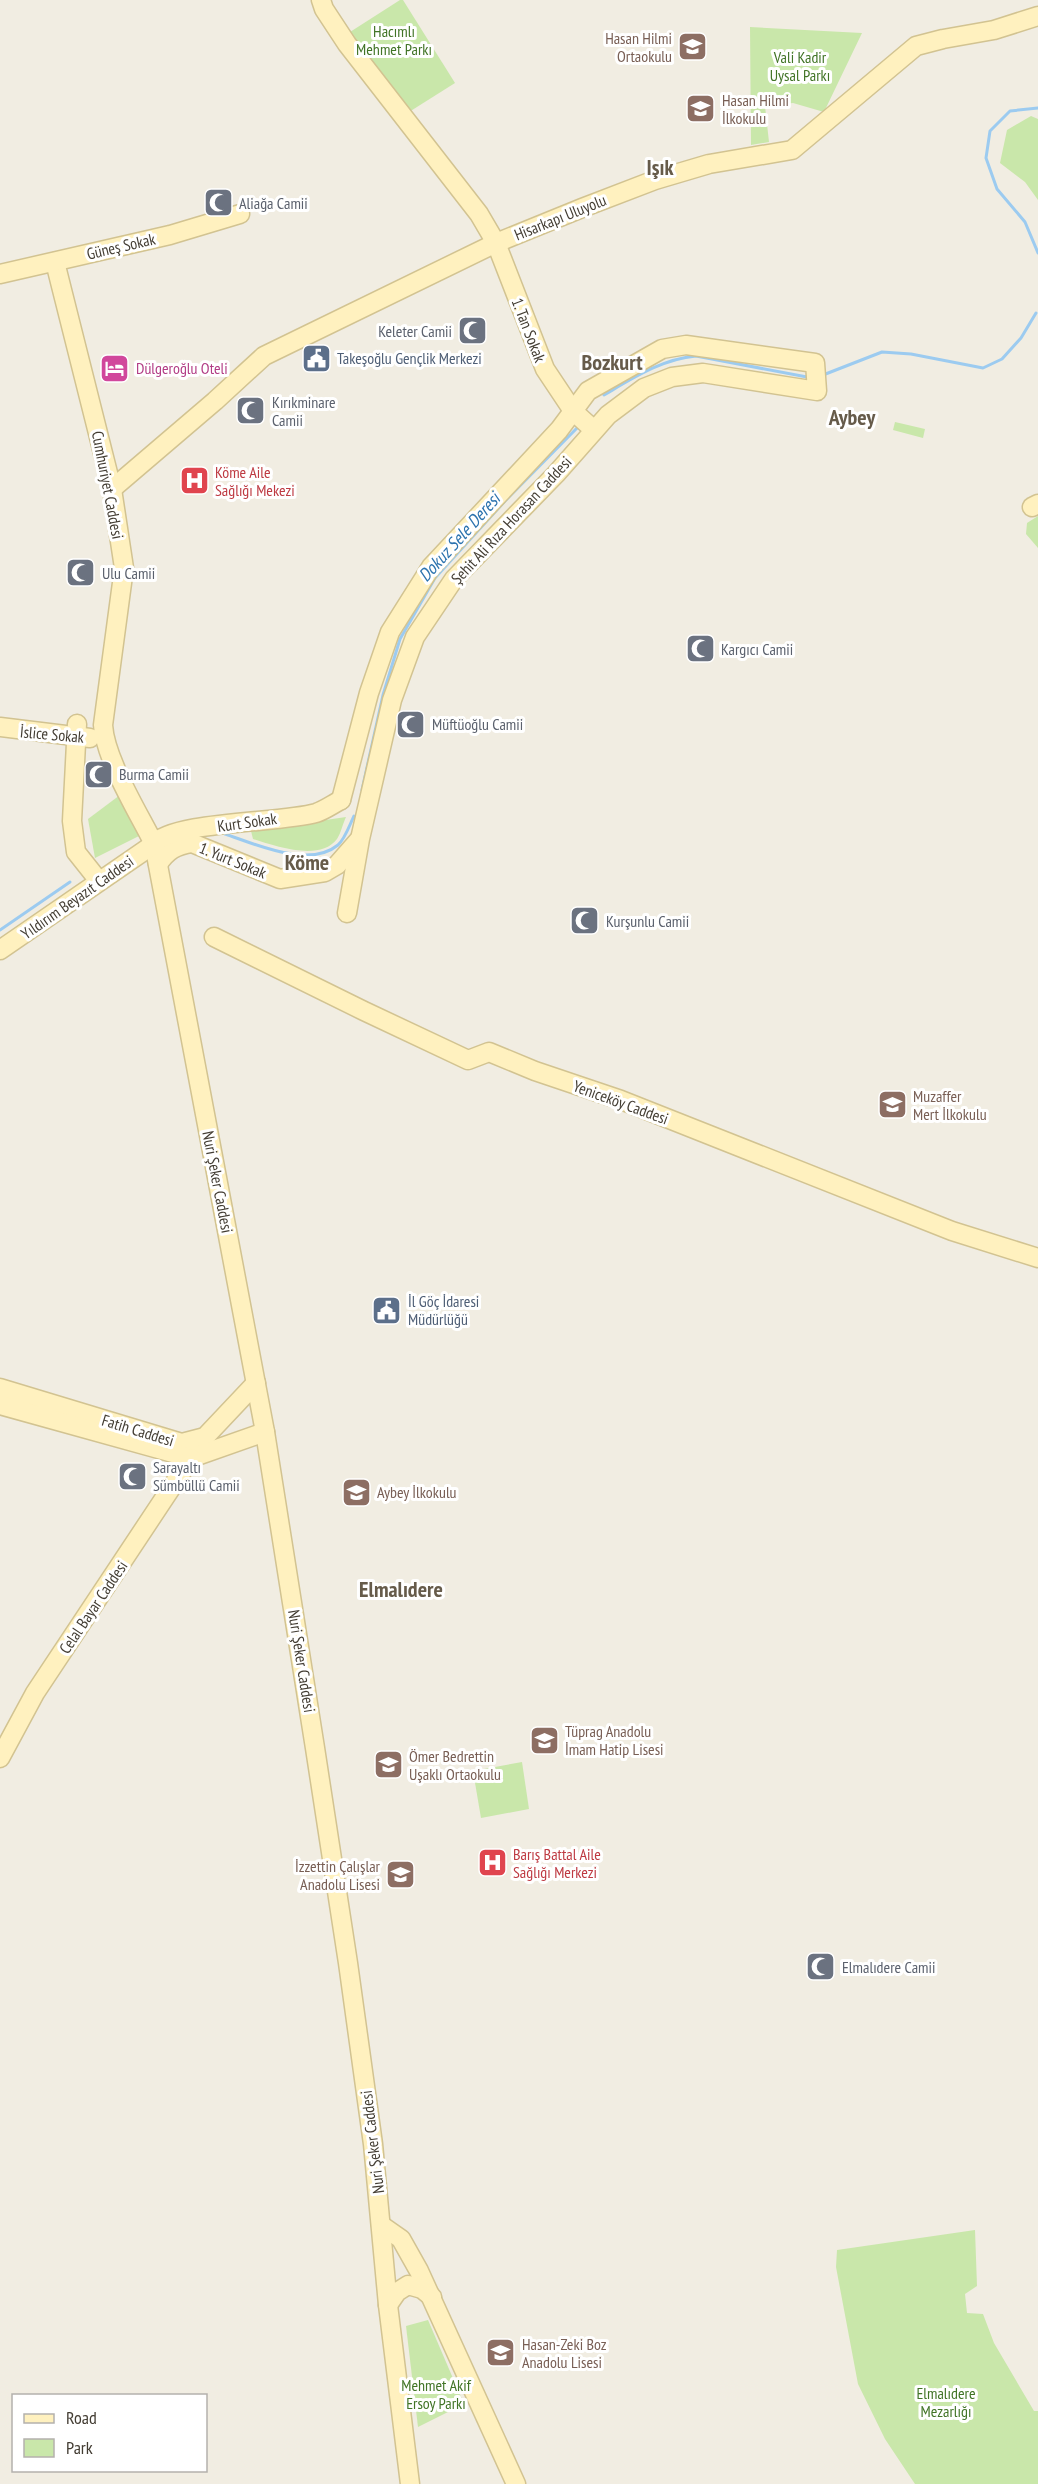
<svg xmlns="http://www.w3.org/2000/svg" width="1038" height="2484" font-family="'PT Sans Narrow',sans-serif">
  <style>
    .green { fill: #c9e7aa }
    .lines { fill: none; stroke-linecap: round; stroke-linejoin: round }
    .stream { stroke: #9ccbf0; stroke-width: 3 }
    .secondary-casing { stroke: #d2c391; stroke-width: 21 }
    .secondary { stroke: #fff1bf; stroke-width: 18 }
    .labels { text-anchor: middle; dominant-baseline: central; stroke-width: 6; stroke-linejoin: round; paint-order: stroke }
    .park-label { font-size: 16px; fill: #417426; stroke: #fff }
    .education-label { font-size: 16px; fill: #785e54; stroke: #fff; text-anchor: start }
    .worship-label { font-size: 16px; fill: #5b616d; stroke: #fff; text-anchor: start }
    .street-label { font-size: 16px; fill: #433d33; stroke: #fff }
    .service-label { font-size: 16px; fill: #4e5e75; stroke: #fff; text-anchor: start }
    .hotel-label { font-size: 16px; fill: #b23c85; stroke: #fff; text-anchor: start }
    .health-label { font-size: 16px; fill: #be3a42; stroke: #fff; text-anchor: start }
    .water-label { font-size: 18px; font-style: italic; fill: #2c73ae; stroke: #fff }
    .district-label { font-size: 22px; font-weight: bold; fill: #665b4a; stroke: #fff }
  </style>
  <rect width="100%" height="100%" fill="#f1ede2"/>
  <g class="green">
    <path d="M400 0H403L455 83 409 112 350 32Z"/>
    <path d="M750 27 862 33 824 112 793 103 765 106 769 142 751 145Z"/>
    <path d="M1031 116 1038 119V200L1025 182 1000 163 1007 130Z"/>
    <path d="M895 422 925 429 923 438 893 430Z"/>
    <path d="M1038 516V548L1026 534 1027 523Z"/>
    <path d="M120 795 141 835 95 858 88 819Z"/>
    <path d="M346 817C343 823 341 833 337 839 320 862 275 846 253 839L251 831Z"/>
    <path d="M522 1762 529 1809 481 1818 473 1771Z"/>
    <path d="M975 2230 977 2286 965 2294 967 2313 983 2314 994 2343 1034 2411H1038V2484H915L885 2439 858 2384 836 2267 837 2250Z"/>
    <path d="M428 2320 464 2404 418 2427 406 2326Z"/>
  </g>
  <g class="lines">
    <g class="stream">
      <path d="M1038 108 1010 111 990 131 986 158 997 189 1025 222 1038 253"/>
      <path d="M823 375 882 352 911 354 983 368 1002 359 1021 338 1036 313"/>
      <path d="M604 395C633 378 662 359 696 356L807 377"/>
      <path d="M362 790 383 695 400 639 435 578 505 501 579 426"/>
      <path d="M225 834C255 844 309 869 338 845 345 839 350 824 354 816"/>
      <path d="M0 930 70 882"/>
    </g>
    <defs>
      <g id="secondary">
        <path d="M321 0 324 9 347 44 479 214 496 243 545 369 573 411 594 430"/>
        <path d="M55 262 112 489 124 568 103 725C105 759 138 812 154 844L265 1432 315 1748 348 1963 373 2144 388 2305 410 2484"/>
        <path d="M0 274 170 235 240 214"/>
        <path d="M112 489 215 401 264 356 496 243 582 208 655 180 709 164 792 150 916 46 943 39 994 30 1038 16"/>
        <path d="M1032 507 1038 504"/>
        <path d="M77 724 72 821 76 852 99 881"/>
        <path d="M0 727 90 738"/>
        <path d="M341 800 369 693 390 632 431 567 559 430 588 391 662 349 686 345 815 363 817 391 703 373 672 377 644 388 608 415 556 474 454 579 415 637 392 700 360 839 347 913"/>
        <path d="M158 864C168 850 175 846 192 843L280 879 325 872 337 865 358 841"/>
        <path d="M214 937 364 1011 468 1060 489 1052 535 1071 621 1100 952 1231 1038 1258"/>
        <path d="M0 950 154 844C173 821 283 823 316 813 325 810 333 804 341 800"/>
        <path d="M0 1388 182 1443 205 1437 256 1383"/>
        <path d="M0 1405 191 1458 265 1432"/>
        <path d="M0 1758 35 1693 191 1458"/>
        <path d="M381 2225 401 2239 419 2271 516 2484"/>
        <path d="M388 2305 397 2292 408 2285 422 2289 432 2297"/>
      </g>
    </defs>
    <use href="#secondary" class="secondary-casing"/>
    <use href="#secondary" class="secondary"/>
  </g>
  <defs>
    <symbol id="school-square" viewBox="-11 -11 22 22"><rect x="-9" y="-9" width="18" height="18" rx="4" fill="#8d6e63" stroke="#fff"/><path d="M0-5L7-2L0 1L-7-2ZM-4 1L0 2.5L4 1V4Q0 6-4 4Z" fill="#fff"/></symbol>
    <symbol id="mosque-square" viewBox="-11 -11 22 22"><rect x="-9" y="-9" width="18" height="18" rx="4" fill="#6b7280" stroke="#fff"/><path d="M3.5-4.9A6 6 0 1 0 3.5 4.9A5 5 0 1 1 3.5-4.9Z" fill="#fff"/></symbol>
    <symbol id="civic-square" viewBox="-11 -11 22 22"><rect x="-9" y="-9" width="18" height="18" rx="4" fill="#5c6f8a" stroke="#fff"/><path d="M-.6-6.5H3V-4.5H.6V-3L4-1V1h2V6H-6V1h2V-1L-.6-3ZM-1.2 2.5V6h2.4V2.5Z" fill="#fff"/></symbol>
    <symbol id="hotel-square" viewBox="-11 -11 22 22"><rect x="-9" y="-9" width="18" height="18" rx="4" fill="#d1479c" stroke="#fff"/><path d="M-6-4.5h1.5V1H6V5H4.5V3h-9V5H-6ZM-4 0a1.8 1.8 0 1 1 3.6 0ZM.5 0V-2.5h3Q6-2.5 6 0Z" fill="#fff"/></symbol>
    <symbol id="hospital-square" viewBox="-11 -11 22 22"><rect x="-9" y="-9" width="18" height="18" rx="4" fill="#e0444e" stroke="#fff"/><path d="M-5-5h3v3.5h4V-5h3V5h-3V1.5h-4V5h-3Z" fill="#fff"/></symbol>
  </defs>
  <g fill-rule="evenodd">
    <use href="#school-square" x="676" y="30" width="33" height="33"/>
    <use href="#school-square" x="684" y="92" width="33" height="33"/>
    <use href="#mosque-square" x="202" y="186" width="33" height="33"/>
    <use href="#mosque-square" x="456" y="314" width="33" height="33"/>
    <use href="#civic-square" x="300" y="342" width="33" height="33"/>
    <use href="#hotel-square" x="98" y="352" width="33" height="33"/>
    <use href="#mosque-square" x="234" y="394" width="33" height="33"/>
    <use href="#hospital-square" x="178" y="464" width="33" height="33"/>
    <use href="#mosque-square" x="64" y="556" width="33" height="33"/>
    <use href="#mosque-square" x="684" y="632" width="33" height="33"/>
    <use href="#mosque-square" x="394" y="708" width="33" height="33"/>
    <use href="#mosque-square" x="82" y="758" width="33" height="33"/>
    <use href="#mosque-square" x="568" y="904" width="33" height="33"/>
    <use href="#school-square" x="876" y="1088" width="33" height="33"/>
    <use href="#civic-square" x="370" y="1294" width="33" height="33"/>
    <use href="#mosque-square" x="116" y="1460" width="33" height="33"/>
    <use href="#school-square" x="340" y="1476" width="33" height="33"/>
    <use href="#school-square" x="528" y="1724" width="33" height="33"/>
    <use href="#school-square" x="372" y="1748" width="33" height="33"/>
    <use href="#hospital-square" x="476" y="1846" width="33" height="33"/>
    <use href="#school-square" x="384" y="1858" width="33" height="33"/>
    <use href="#mosque-square" x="804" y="1950" width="33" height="33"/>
    <use href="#school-square" x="484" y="2336" width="33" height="33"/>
  </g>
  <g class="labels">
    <g class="park-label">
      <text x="394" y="31">Hacımlı<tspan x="394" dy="18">Mehmet Parkı</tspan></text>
      <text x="800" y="57">Vali Kadir<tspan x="800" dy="18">Uysal Parkı</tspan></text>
      <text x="436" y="2385">Mehmet Akif<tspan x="436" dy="18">Ersoy Parkı</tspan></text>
      <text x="946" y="2393">Elmalıdere<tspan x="946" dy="18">Mezarlığı</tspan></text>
    </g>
    <g class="education-label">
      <text x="672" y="38" text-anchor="end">Hasan Hilmi<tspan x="672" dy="18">Ortaokulu</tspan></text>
      <text x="722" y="100">Hasan Hilmi<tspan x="722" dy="18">İlkokulu</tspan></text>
      <text x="913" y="1096">Muzaffer<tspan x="913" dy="18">Mert İlkokulu</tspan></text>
      <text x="377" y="1492">Aybey İlkokulu</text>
      <text x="565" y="1731">Tüprag Anadolu<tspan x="565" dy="18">İmam Hatip Lisesi</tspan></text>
      <text x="409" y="1756">Ömer Bedrettin<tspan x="409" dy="18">Uşaklı Ortaokulu</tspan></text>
      <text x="380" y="1866" text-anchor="end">İzzettin Çalışlar<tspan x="380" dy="18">Anadolu Lisesi</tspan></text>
      <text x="522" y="2344">Hasan-Zeki Boz<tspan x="522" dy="18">Anadolu Lisesi</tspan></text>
    </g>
    <g class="worship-label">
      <text x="239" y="203">Aliağa Camii</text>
      <text x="452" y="331" text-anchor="end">Keleter Camii</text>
      <text x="272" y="402">Kırıkminare<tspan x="272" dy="18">Camii</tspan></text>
      <text x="102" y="573">Ulu Camii</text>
      <text x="721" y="649">Kargıcı Camii</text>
      <text x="432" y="724">Müftüoğlu Camii</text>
      <text x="119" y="774">Burma Camii</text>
      <text x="606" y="921">Kurşunlu Camii</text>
      <text x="153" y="1467">Sarayaltı<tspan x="153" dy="18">Sümbüllü Camii</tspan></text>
      <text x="842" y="1967">Elmalıdere Camii</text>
    </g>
    <g class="street-label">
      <text transform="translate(560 217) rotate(-22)">Hisarkapı Uluyolu</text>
      <text transform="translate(121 246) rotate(-13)">Güneş Sokak</text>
      <text transform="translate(529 330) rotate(69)">1. Tan Sokak</text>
      <text transform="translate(108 485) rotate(79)">Cumhuriyet Caddesi</text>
      <text transform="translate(511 520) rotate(-47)">Şehit Ali Rıza Horasan Caddesi</text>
      <text transform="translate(52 734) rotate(5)">İslice Sokak</text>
      <text transform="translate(247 822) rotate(-8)">Kurt Sokak</text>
      <text transform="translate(233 860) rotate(22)">1. Yurt Sokak</text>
      <text transform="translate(77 897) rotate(-35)">Yıldırım Beyazıt Caddesi</text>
      <text transform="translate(621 1102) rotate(20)">Yeniceköy Caddesi</text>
      <text transform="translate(218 1182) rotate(79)">Nuri Şeker Caddesi</text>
      <text transform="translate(138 1430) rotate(17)">Fatih Caddesi</text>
      <text transform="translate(93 1607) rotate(-56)">Celal Bayar Caddesi</text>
      <text transform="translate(302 1661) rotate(81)">Nuri Şeker Caddesi</text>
      <text transform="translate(372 2142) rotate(-97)">Nuri Şeker Caddesi</text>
    </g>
    <g class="service-label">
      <text x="337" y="358">Takeşoğlu Gençlik Merkezi</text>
      <text x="408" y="1301">İl Göç İdaresi<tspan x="408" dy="18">Müdürlüğü</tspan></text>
    </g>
    <g class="hotel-label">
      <text x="136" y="368">Dülgeroğlu Oteli</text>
    </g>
    <g class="health-label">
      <text x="215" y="472">Köme Aile<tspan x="215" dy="18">Sağlığı Mekezi</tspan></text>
      <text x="513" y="1854">Barış Battal Aile<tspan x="513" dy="18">Sağlığı Merkezi</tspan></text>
    </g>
    <g class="water-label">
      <text transform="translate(459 537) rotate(-48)">Dokuz Sele Deresi</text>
    </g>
    <g class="district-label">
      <text x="660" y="167">Işık</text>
      <text x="612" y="362">Bozkurt</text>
      <text x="852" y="417">Aybey</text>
      <text x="307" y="862">Köme</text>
      <text x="401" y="1589">Elmalıdere</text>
    </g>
  </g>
  <rect x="12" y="2394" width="195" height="78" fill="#ffffff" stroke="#b4b1ad" stroke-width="1.5"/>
  <rect x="24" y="2414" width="30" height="9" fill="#fff1bf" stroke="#b4b1ad" stroke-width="1.5"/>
  <text x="66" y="2424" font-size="18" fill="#433d33">Road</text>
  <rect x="24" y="2439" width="30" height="18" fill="#c9e7aa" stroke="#b4b1ad" stroke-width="1.5"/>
  <text x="66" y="2454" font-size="18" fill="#433d33">Park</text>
</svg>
